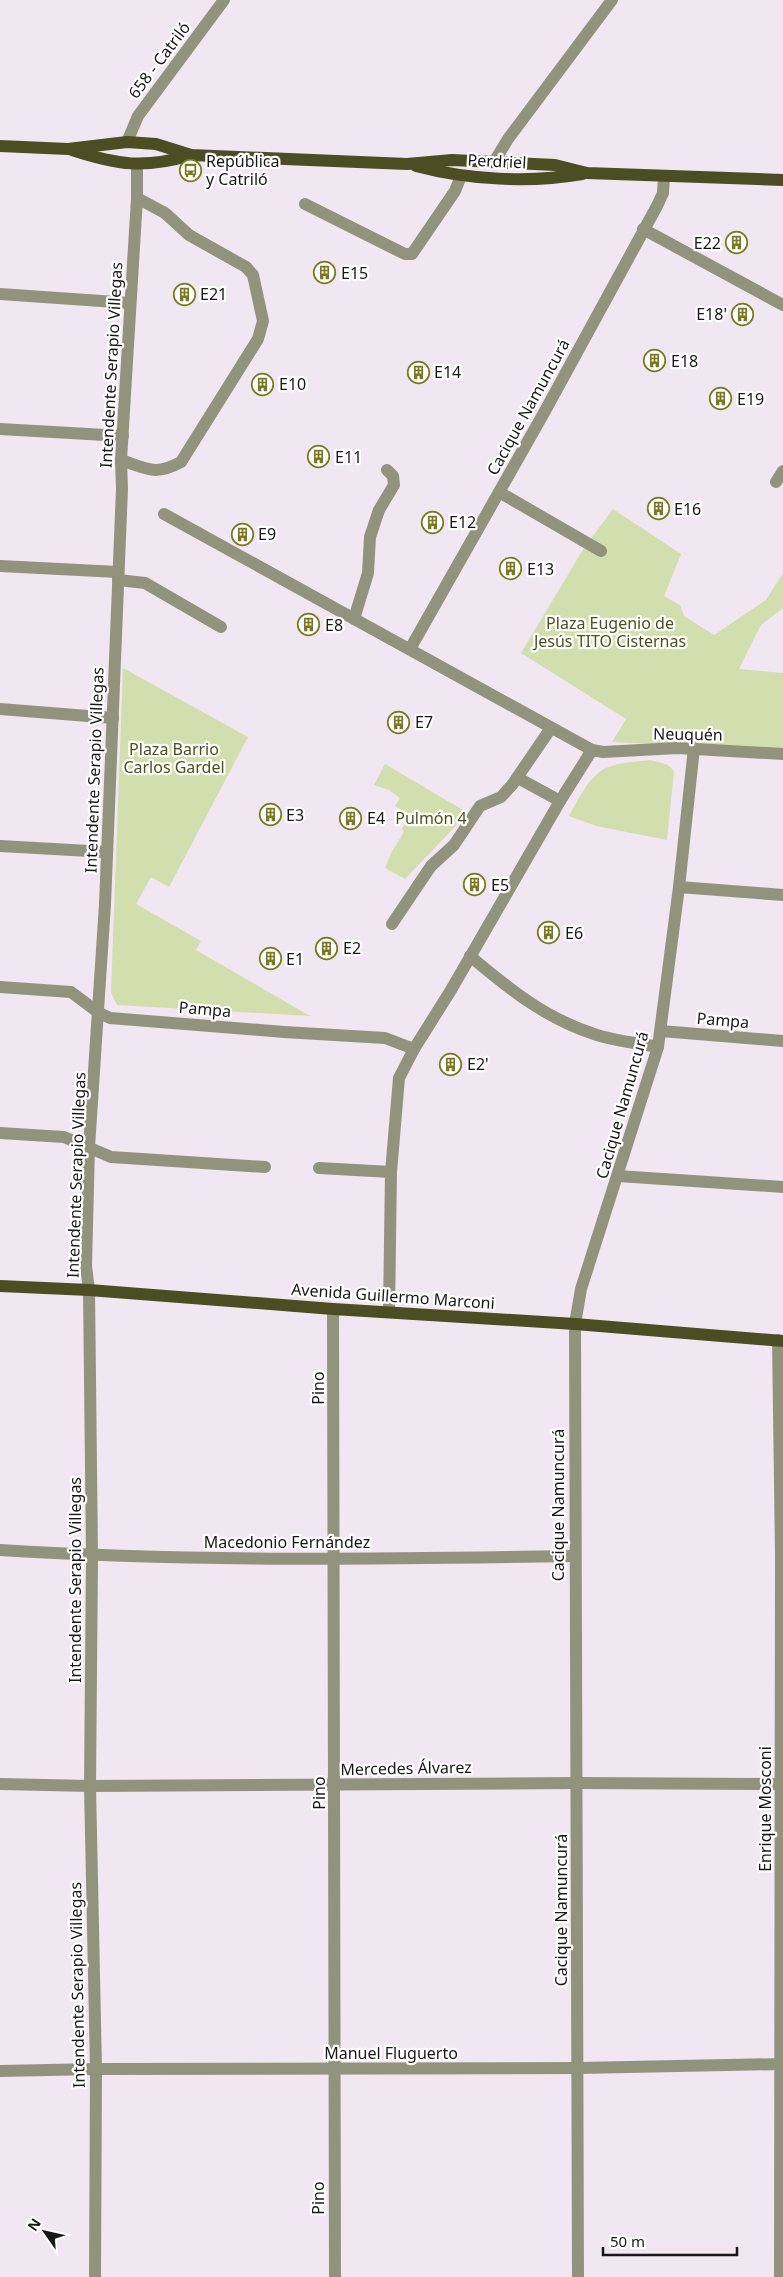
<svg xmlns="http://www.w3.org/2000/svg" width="783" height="2277" font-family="'Noto Sans',sans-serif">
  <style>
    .green { fill: #d2dead }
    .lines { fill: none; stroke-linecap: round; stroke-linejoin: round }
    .minor { stroke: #92937d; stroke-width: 12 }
    .major { stroke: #4c4d23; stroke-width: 12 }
    .labels { text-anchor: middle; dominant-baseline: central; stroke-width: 4.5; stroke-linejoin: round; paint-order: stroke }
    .street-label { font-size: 16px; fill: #19161a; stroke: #fff }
    .poi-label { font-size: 16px; fill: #19161a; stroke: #fff; text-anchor: start }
    .park-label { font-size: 16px; fill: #495319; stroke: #fff }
  </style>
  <rect width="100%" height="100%" fill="#f0e7f3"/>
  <g class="green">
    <path d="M613 509 681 554 664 596 680 605 684 616 714 635 766 600 783 573V608L761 625 739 669 783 673V750L612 742 626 719 521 653 584 548Z"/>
    <path d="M123 668 248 737 169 887 151 877 136 904 201 941 196 950 310 1016 117 1005 111 993Z"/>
    <path d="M651 760 668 765 674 771 667 840 596 826 569 816C578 800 588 778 604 769 618 762 637 762 651 760Z"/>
    <path d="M385 764 468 813 405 879 385 868 391 853 404 832 402 829 410 815 395 806 400 798 389 790 374 785Z"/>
  </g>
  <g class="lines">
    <g class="minor">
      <path d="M127 142 138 116 224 0"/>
      <path d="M494 162 508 139 612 0"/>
      <path d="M305 204 405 254H412L455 191 461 176"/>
      <path d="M643 229 783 305"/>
      <path d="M0 294 130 303"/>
      <path d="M0 429 123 436"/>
      <path d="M121 460C148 469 155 476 181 462L258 339 263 321 253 275 246 267 189 235 165 213 137 198"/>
      <path d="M776 482 783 471"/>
      <path d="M499 492 601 551"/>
      <path d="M164 514 592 750 603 752 678 748 783 754"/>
      <path d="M0 566 118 572"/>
      <path d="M118 580 145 583 221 627"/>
      <path d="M354 619 368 573 370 537 379 510 394 485 393 476 387 470"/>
      <path d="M410 649 545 411 657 206 663 193 664 176"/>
      <path d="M0 709 113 718"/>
      <path d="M518 778 560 801"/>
      <path d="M0 846 107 852"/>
      <path d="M679 887 783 895"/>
      <path d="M392 924 431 866 454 845 480 806 501 797 512 785 551 728"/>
      <path d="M470 956C509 989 545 1018 594 1034 614 1041 637 1043 658 1047"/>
      <path d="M0 987 71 992 99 1013 110 1018 284 1032 385 1038 414 1049"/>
      <path d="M661 1031 783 1041"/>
      <path d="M0 1133 64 1137 111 1157 265 1167"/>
      <path d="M319 1168 391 1172"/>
      <path d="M618 1176 783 1187"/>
      <path d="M333 1309 335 2277"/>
      <path d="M389 1312 391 1172 399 1078 414 1049 451 990 560 801 592 750"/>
      <path d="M778 1340 781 1555 780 2277"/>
      <path d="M0 1550C191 1562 383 1559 574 1556"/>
      <path d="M0 1784 90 1786 576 1783 783 1784"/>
      <path d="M0 2071 96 2069 579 2068 783 2064"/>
      <path d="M95 2277 96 2069 90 1786 92 1556 89 1290 86 1266 89 1147 105 904 122 489 121 460 137 198V164"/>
      <path d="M578 2277C579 1959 574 1641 575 1324L581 1289 658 1047 679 887 694 748"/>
    </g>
    <g class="major">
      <path d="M0 146 68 149 127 142 156 144 191 155 407 164 452 160 555 165 587 173 783 180"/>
      <path d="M72 150C118 165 144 169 191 155"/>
      <path d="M416 166C468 180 530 183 582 174"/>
      <path d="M0 1286 89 1290 333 1309 575 1324 783 1341"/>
    </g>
  </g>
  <defs>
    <symbol id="bus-ring" viewBox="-11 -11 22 22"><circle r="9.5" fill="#fff" stroke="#7d781d" stroke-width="1.5"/><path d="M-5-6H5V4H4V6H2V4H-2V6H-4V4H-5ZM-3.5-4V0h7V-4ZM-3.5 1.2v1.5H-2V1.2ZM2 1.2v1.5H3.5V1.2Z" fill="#7d781d"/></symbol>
    <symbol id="building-ring" viewBox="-11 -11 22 22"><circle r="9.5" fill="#fff" stroke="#7d781d" stroke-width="1.5"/><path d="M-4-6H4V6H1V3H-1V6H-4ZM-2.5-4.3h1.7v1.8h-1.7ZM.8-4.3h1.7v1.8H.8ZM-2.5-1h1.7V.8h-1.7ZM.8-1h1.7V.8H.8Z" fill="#7d781d"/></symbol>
  </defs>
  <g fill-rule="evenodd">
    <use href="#bus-ring" x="178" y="158" width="25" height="25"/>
    <use href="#building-ring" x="724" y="230" width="25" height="25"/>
    <use href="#building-ring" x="312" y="260" width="25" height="25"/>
    <use href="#building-ring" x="172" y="282" width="25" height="25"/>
    <use href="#building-ring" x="730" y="302" width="25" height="25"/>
    <use href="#building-ring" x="642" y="348" width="25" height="25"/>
    <use href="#building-ring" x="406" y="360" width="25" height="25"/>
    <use href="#building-ring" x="250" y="372" width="25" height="25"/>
    <use href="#building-ring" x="708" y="386" width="25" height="25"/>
    <use href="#building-ring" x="306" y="444" width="25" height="25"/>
    <use href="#building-ring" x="646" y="496" width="25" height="25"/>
    <use href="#building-ring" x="420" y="510" width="25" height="25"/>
    <use href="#building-ring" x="230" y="522" width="25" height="25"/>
    <use href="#building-ring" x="498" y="556" width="25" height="25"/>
    <use href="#building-ring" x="296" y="612" width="25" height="25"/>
    <use href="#building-ring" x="386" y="710" width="25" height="25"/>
    <use href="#building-ring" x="258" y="802" width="25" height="25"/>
    <use href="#building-ring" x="338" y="806" width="25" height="25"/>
    <use href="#building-ring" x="462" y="872" width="25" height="25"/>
    <use href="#building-ring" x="536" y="920" width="25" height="25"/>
    <use href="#building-ring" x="314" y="936" width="25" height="25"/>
    <use href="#building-ring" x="258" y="946" width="25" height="25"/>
    <use href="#building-ring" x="438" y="1052" width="25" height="25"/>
  </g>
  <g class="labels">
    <g class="street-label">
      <text transform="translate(159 60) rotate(-53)">658 - Catriló</text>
      <text transform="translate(497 161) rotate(3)">Perdriel</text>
      <text transform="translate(111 365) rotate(-87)">Intendente Serapio Villegas</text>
      <text transform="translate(528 407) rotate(-61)">Cacique Namuncurá</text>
      <text transform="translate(688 734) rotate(1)">Neuquén</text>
      <text transform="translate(94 770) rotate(-88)">Intendente Serapio Villegas</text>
      <text transform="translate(205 1009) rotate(5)">Pampa</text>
      <text transform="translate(723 1020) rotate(5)">Pampa</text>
      <text transform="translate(622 1105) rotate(-74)">Cacique Namuncurá</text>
      <text transform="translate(76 1175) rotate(-88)">Intendente Serapio Villegas</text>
      <text transform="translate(393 1296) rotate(4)">Avenida Guillermo Marconi</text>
      <text transform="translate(318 1388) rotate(-90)">Pino</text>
      <text transform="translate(558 1505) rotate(-90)">Cacique Namuncurá</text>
      <text x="287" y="1542">Macedonio Fernández</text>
      <text transform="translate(75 1580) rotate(-90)">Intendente Serapio Villegas</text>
      <text transform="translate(406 1768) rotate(-1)">Mercedes Álvarez</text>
      <text transform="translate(319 1793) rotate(-90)">Pino</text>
      <text transform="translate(765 1809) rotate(-90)">Enrique Mosconi</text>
      <text transform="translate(561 1910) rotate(-90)">Cacique Namuncurá</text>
      <text transform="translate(77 1985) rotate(-91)">Intendente Serapio Villegas</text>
      <text x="391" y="2053">Manuel Fluguerto</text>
      <text transform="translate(318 2198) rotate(-90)">Pino</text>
    </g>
    <g class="poi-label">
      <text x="206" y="161">República<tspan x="206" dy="18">y Catriló</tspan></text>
      <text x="721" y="243" text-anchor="end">E22</text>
      <text x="341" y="273">E15</text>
      <text x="200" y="294">E21</text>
      <text x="727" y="314" text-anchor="end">E18'</text>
      <text x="671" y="361">E18</text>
      <text x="434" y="372">E14</text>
      <text x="279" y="384">E10</text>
      <text x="737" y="399">E19</text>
      <text x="335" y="457">E11</text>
      <text x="674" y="509">E16</text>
      <text x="449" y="522">E12</text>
      <text x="258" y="534">E9</text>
      <text x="527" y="569">E13</text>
      <text x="325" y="625">E8</text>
      <text x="415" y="722">E7</text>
      <text x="286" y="815">E3</text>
      <text x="367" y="818">E4</text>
      <text x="491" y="885">E5</text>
      <text x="565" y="933">E6</text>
      <text x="343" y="948">E2</text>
      <text x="286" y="959">E1</text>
      <text x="467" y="1064">E2'</text>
    </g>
    <g class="park-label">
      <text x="610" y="623">Plaza Eugenio de<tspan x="610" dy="18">Jesús TITO Cisternas</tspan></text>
      <text x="174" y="749">Plaza Barrio<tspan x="174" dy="18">Carlos Gardel</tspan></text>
      <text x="431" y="818">Pulmón 4</text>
    </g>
  </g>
  <g transform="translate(45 2232) rotate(304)" stroke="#ffffff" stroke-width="4" paint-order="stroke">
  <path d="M0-4L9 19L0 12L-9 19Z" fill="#19161a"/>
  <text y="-8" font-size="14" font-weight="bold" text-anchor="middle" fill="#19161a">N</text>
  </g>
  <path d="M603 2247v8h134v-8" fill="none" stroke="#19161a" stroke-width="2.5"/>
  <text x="610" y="2247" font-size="15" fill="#19161a" stroke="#ffffff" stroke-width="4" paint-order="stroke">50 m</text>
</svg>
